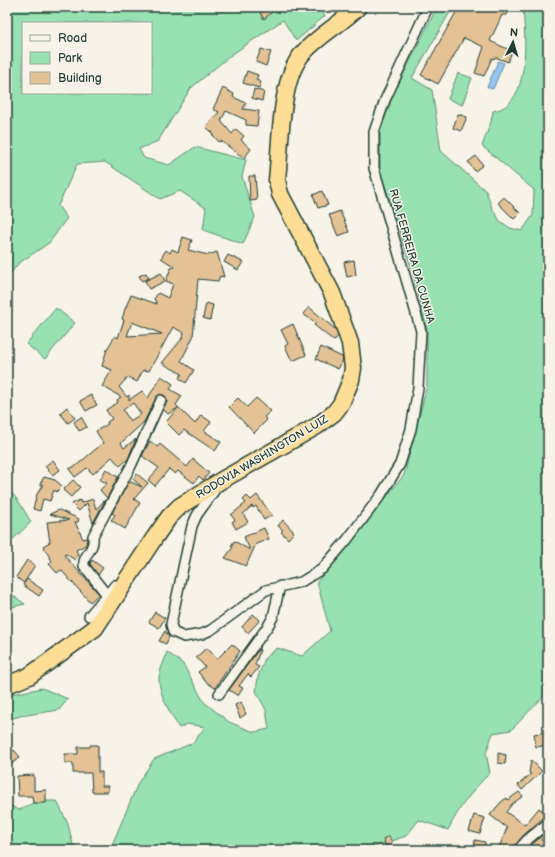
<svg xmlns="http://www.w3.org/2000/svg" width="555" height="857" font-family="'Balsamiq Sans',sans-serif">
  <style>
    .green { fill: #98e1b0; stroke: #5c8f72; fill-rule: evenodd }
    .water { fill: #99c5f2; stroke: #688fa6 }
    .building { fill: #e4c296; stroke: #1f3d34; fill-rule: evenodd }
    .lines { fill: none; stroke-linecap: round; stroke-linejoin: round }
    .minor-casing { stroke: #1f3d34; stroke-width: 12 }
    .motorway-casing { stroke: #1f3d34; stroke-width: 19 }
    .minor { stroke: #f7f3e8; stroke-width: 9 }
    .motorway { stroke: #fedd96; stroke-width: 16 }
    .labels { text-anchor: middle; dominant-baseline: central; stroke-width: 3; stroke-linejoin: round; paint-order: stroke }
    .street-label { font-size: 11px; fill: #1f3d34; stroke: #f7f3e8 }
  </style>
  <rect width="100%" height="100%" fill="#f7f3e8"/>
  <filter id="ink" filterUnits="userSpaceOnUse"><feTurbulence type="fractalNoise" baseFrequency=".025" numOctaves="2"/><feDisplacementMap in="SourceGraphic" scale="8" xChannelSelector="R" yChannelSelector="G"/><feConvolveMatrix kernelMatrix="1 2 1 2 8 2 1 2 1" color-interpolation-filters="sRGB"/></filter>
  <g filter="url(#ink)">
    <g class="green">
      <path d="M7 7H319L325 16 296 41 283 20 231 55 191 88 158 141 139 149 144 158 169 165 195 147 246 160 242 177 255 217 243 244 203 230 206 208 180 191 160 199 105 162 77 164 58 206 67 218 49 243 19 263 7 278ZM23 23H151V93H23Z"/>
      <path d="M437 7H453L412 78 432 90 441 151 486 191 492 208 500 221 510 228 522 231 533 215 534 190 482 146 491 122 493 111C532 106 525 35 523 7H548V692L511 730 493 733 486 753 490 773C472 790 459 808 448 830L419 820 406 836 367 850H102L112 845 138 783 154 759 193 743 205 727 187 724 179 728C171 714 158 694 159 677 160 669 165 660 167 652L183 664 204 702 229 722 254 732 269 729 266 710 256 691 258 677 265 658 277 648 302 656 330 631 317 582 404 475 427 386V331L412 270 380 171V131L394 93Z"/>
      <path d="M458 73 472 78 462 105 448 99Z"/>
      <path d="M56 308 75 323 45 359 26 344Z"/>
      <path d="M7 488 17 499 31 522 7 545Z"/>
      <path d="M7 591 25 604 7 608Z"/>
      <path d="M42 688 68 699 59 710 20 716 7 720V695Z"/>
      <path d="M37 801H57L68 824 73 845 82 850H7V804L19 810Z"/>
    </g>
    <path class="water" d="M498 61 504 63 493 89 487 87Z"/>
    <g class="building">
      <path d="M268 7 272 12 264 19 260 13Z"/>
      <path d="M459 7H511L507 15H502L490 41 512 51 508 62 495 57 494 59 492 58 484 76 475 73 484 47 464 38 438 84 421 75Z"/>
      <path d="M261 49 271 52 266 66 256 62Z"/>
      <path d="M247 71 258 75 256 80 261 82 259 88 243 83Z"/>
      <path d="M223 88 234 94 233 97 246 103 243 109 259 111 257 126 246 125V120L226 111 221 121 232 134 236 129 244 136 241 140 251 149 244 158 221 141 219 142 212 134 213 133 206 127 219 112 213 109Z"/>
      <path d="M254 89 264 92 262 101 252 98Z"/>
      <path d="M458 114 467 117 461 131 453 128Z"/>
      <path d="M476 156 483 165 475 171 468 162Z"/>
      <path d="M249 176H255L257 200 250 201Z"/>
      <path d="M322 191 328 205 318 208 313 195Z"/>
      <path d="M504 197 520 213 514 219 498 203Z"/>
      <path d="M340 211 349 232 338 236 329 215Z"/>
      <path d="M183 237 192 240 188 250 208 255 217 252 224 277 220 276 218 281 198 279 193 337 181 361 194 370 186 383 179 378 182 374 162 363 181 340 184 333 173 327 149 371 143 370 137 382 128 377 119 387 127 397 129 395V400L142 391 148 398 161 376 173 384 170 389 182 396 176 405 195 424 201 415 211 422 204 431 221 442 215 451 184 430 179 435 166 422 178 408 168 414 163 409 167 402 166 397 160 394 156 398 144 422 121 443 124 448 136 439 128 459 120 466 112 457 93 474 87 468 75 477 69 469 77 465 103 443 96 431 108 424 107 422 112 419 106 410 118 402 117 400 121 397 102 386 112 370 102 366 107 349 115 336 118 338 124 320 122 319 125 309 131 295 157 304 154 299 158 293 168 298 173 284 166 281 171 268 175 267 161 258 166 250 170 253 172 249 178 252ZM132 322 162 334 127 336ZM133 403 141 414 130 421 123 410Z"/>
      <path d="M228 255 243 262 238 270 224 262Z"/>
      <path d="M354 260 356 275 347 277 344 262Z"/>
      <path d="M146 273 149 278 142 281 139 276Z"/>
      <path d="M161 273 165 281 149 289 145 281Z"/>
      <path d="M206 303 213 305 210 320 203 318Z"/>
      <path d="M309 307 335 329 338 336 334 341 314 325 316 323 303 314Z"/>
      <path d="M293 324 306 355 292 361 285 346 288 344 281 330Z"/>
      <path d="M321 347 342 357 343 360 338 369 316 359Z"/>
      <path d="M91 395 97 405 86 411 80 401Z"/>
      <path d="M238 398 247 407 256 398 271 411 264 417 267 420 254 433 229 407Z"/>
      <path d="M67 407 75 418 68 423 60 413Z"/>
      <path d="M81 417 87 427 79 431 74 422Z"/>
      <path d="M150 441 157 447 160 444 187 467 193 459 209 473 203 480 199 476 194 483 178 471 175 474 169 469 155 486 148 480 159 468 142 456Z"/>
      <path d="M53 460 60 470 52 475 45 466Z"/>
      <path d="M106 469 118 477 107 498 100 490 107 483 100 480Z"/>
      <path d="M137 474 148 483 134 499 140 503 125 529 111 520 115 515 112 513 128 483 131 482 142 487 133 479Z"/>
      <path d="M44 477 55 480 62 486 56 492 54 490 50 501 43 499 40 511 33 509 37 494 43 485 40 484Z"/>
      <path d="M73 480 80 487 71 497 63 490Z"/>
      <path d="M257 495 272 515 264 520 256 506 253 508 252 506 243 514 248 522 236 529 232 522 235 520 231 515 246 503 243 500 247 496 251 500Z"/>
      <path d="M93 499 96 509 106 499 93 523 87 503 79 511 72 504 80 500 81 503Z"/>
      <path d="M59 510 79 519 78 522H75L83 539 87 538 86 545 76 550 78 554 75 560 66 554 64 555 99 594 90 602 61 570 57 573 49 564 52 561 43 546 50 542 47 522 69 520 50 514Z"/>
      <path d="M283 520 294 532 288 539 281 532 283 530 278 526Z"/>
      <path d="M264 528 269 539 256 544 246 566 225 558 233 547 231 546 234 541 250 550 244 537Z"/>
      <path d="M27 560 35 565 24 583 16 577Z"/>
      <path d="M92 560 103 568 98 575 90 564Z"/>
      <path d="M27 579 43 590 39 596 23 585Z"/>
      <path d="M155 612 165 618 159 628 149 622Z"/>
      <path d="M253 614 260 620 248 633 242 627Z"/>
      <path d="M165 631 169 637 166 644 159 641Z"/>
      <path d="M232 644 240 651 215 688 205 681 198 672 205 667 196 657 207 648 217 659Z"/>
      <path d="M259 649 260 650 255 665 259 667 251 677 248 674 239 686 243 688 238 696 229 690Z"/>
      <path d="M241 702 246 714 240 718 235 705Z"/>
      <path d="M548 732V745L536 747 534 734Z"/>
      <path d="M90 745H98V772H102V786H108V792H92L91 773H73V763H65V754H78V747H90Z"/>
      <path d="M14 750 20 757 7 768V756Z"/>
      <path d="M498 753 506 755 505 764 498 763Z"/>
      <path d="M531 760 542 771 522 790 518 785 531 774 529 773Z"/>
      <path d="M34 775V791L46 790V803H33L32 796H18L17 776Z"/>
      <path d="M519 792 523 796 512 804 506 812 525 825 539 808 547 814 523 836 512 850H498L507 828 490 815 501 802 507 798 508 800Z"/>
      <path d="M474 815 485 818 480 834 469 831Z"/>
      <path d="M547 831 548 833 541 840 544 842 539 850H526Z"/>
      <path d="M389 836 392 844 386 846 383 839Z"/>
      <path d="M475 840 485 842 484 850H474Z"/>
    </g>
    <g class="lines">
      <defs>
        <g id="minor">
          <path d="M217 487 197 515 192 526 171 624 173 632 184 637 202 634 211 630 266 590 301 582 322 569 347 540 381 495 400 464 411 429 418 388 421 331 374 168V132L385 100 428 7"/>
          <path d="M107 595 84 566C82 555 95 551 93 536L131 466 161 400"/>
          <path d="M89 616 115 585"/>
          <path d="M219 694 268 626 273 617 280 586"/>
          <path d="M518 850 527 840 548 823"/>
        </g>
        <path id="motorway" d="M7 685 29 676 95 628 155 537 169 517 180 506 222 480 317 426 334 413 341 404 351 380 353 368 350 343 332 293 280 194 277 180C281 144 279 80 303 53 319 35 341 24 358 7"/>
      </defs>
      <use href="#minor" class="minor-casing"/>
      <use href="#motorway" class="motorway-casing"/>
      <use href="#minor" class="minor"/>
      <use href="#motorway" class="motorway"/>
    </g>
  </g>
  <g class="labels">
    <g class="street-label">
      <text transform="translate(412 256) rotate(74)">RUA FERREIRA DA CUNHA</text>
      <text transform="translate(262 457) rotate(-31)">RODOVIA WASHINGTON LUIZ</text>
    </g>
  </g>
  <rect width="555" height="857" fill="none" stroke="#f7f3e8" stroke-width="24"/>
  <rect x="12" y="12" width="531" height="833" fill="none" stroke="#1f3d34" stroke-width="1.5" filter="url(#ink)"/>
  <rect x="22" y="22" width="130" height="72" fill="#f7f3e8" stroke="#a1aaa0"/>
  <rect x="30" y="35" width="20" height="6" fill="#f7f3e8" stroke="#a1aaa0"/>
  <text x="58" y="42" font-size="12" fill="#1f3d34">Road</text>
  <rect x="30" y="52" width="20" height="12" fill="#98e1b0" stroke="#a1aaa0"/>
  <text x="58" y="62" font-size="12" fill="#1f3d34">Park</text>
  <rect x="30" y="72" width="20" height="12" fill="#e4c296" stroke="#a1aaa0"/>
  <text x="58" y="82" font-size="12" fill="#1f3d34">Building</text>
  <g transform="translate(513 42) rotate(5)" stroke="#f7f3e8" stroke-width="3" paint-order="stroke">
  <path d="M0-3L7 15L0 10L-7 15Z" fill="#1f3d34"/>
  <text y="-6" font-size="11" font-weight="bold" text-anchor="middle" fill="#1f3d34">N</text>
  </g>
</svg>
